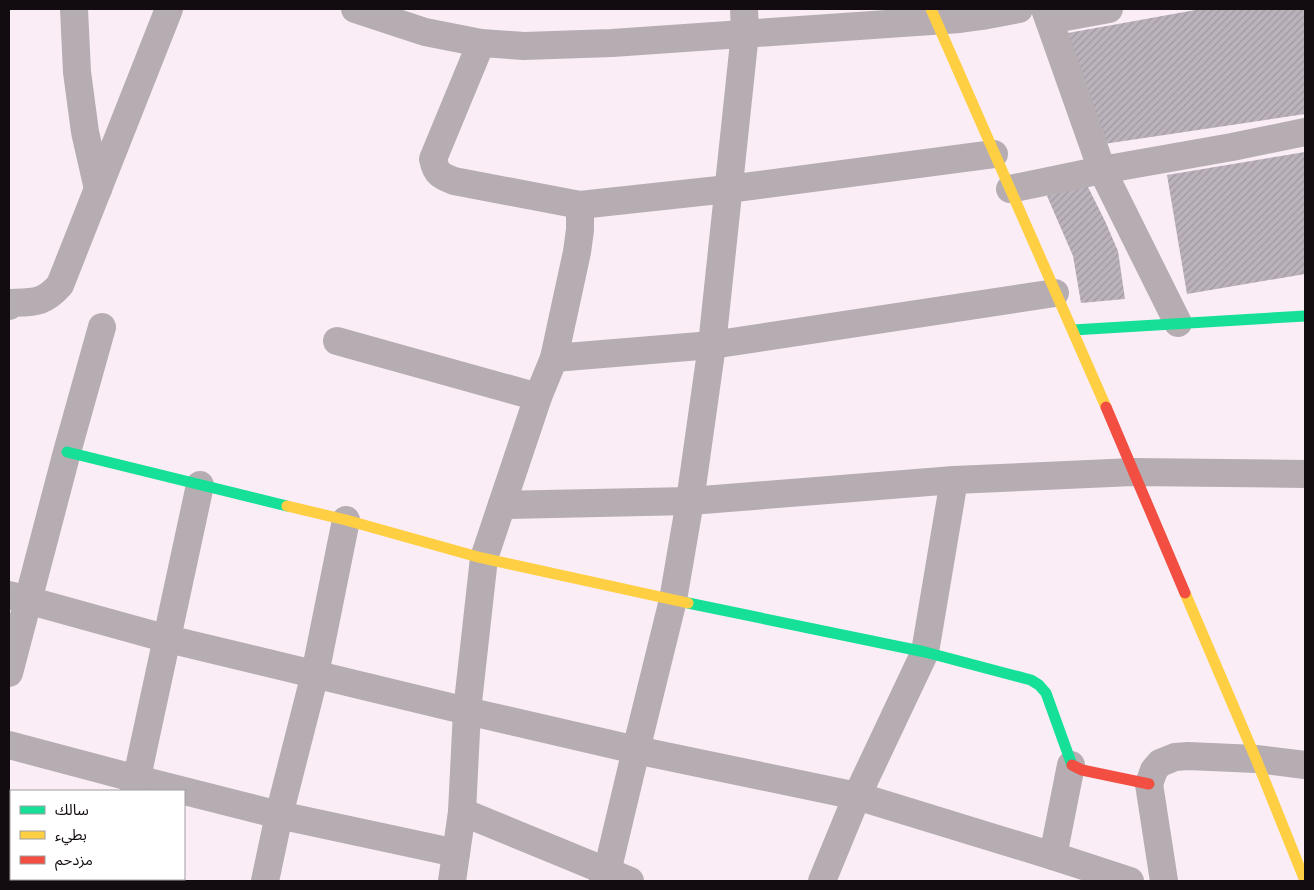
<svg xmlns="http://www.w3.org/2000/svg" width="1314" height="890" font-family="'Noto Sans','Noto Sans Arabic',sans-serif">
  <style>
    .building { fill: url(#building-hatch) }
    .lines { fill: none; stroke-linecap: round; stroke-linejoin: round }
    .street { stroke: #b5adb1; stroke-width: 28 }
    .fast { stroke: #16e098; stroke-width: 11 }
    .slow { stroke: #ffcf43; stroke-width: 11 }
    .jam { stroke: #f24e42; stroke-width: 11 }
  </style>
  <defs>
    <pattern id="building-hatch" width="6" height="6" patternUnits="userSpaceOnUse" patternTransform="scale(1.25)"><rect width="6" height="6" fill="#bbb2bb"/><path d="M-1 1l2-2M0 6l6-6M5 7l2-2" fill="none" stroke="#a098a0"/></pattern>
  </defs>
  <rect width="100%" height="100%" fill="#faedf6"/>
  <g class="building">
    <path d="M1201 9H1305V114L1097 145 1068 33Z"/>
    <path d="M1305 152V274L1187 294 1167 175Z"/>
    <path d="M1085 181 1105 221 1118 251 1125 299 1081 303 1073 256 1047 196Z"/>
  </g>
  <g class="lines">
    <g class="street">
      <path d="M74 9 77 72 85 132 98 189"/>
      <path d="M355 9 425 32 481 43 524 46 612 43 960 19 982 16 1019 9"/>
      <path d="M1045 9 1102 170 1178 323"/>
      <path d="M1049 20 1109 9"/>
      <path d="M1010 189 1102 170 1232 147 1305 132"/>
      <path d="M580 205 728 189 994 154"/>
      <path d="M9 306 11 303C35 302 44 303 60 285L169 9"/>
      <path d="M337 341 538 397"/>
      <path d="M554 358 712 345 1055 293"/>
      <path d="M502 505 690 501 954 480 1133 472 1305 474"/>
      <path d="M9 595 168 639 467 711 636 750 857 796 1053 856 1130 881"/>
      <path d="M9 673 67 452 102 327"/>
      <path d="M9 745 137 779 279 815 456 853"/>
      <path d="M134 791 200 485"/>
      <path d="M462 812 630 881"/>
      <path d="M1053 856 1071 765"/>
      <path d="M112 881 113 879"/>
      <path d="M265 881 279 815 315 674 346 520"/>
      <path d="M452 881 462 812 467 711 484 558 538 397 554 358 577 252 580 230V205L454 181C441 176 436 174 433 159L481 43"/>
      <path d="M603 881 607 872 636 750 673 600 690 501 712 345 745 33 744 9"/>
      <path d="M822 881 857 796 925 652 954 480"/>
      <path d="M1164 881 1149 784 1154 770 1160 763 1175 757 1188 756 1256 759 1305 765"/>
    </g>
    <g class="fast">
      <path d="M1073 330 1305 316"/>
      <path d="M67 452 287 506"/>
      <path d="M688 603 925 652 1031 680 1039 685 1046 693 1072 765"/>
    </g>
    <g class="slow">
      <path d="M931 9 1106 407"/>
      <path d="M287 506 346 520 478 557 688 603"/>
      <path d="M1185 593 1256 759 1305 881"/>
    </g>
    <g class="jam">
      <path d="M1106 407 1185 593"/>
      <path d="M1072 765 1082 770 1149 784"/>
    </g>
  </g>
  <rect width="1314" height="890" fill="none" stroke="#120b10" stroke-width="20"/>
  <rect x="10" y="790" width="175" height="90" fill="#ffffff" stroke="#a09d9f"/>
  <rect x="20" y="806" width="25" height="8" fill="#16e098" stroke="#a09d9f"/>
  <text x="55" y="815" font-size="15" fill="#120b10">سالك</text>
  <rect x="20" y="831" width="25" height="8" fill="#ffcf43" stroke="#a09d9f"/>
  <text x="55" y="840" font-size="15" fill="#120b10">بطيء</text>
  <rect x="20" y="856" width="25" height="8" fill="#f24e42" stroke="#a09d9f"/>
  <text x="55" y="865" font-size="15" fill="#120b10">مزدحم</text>
</svg>
